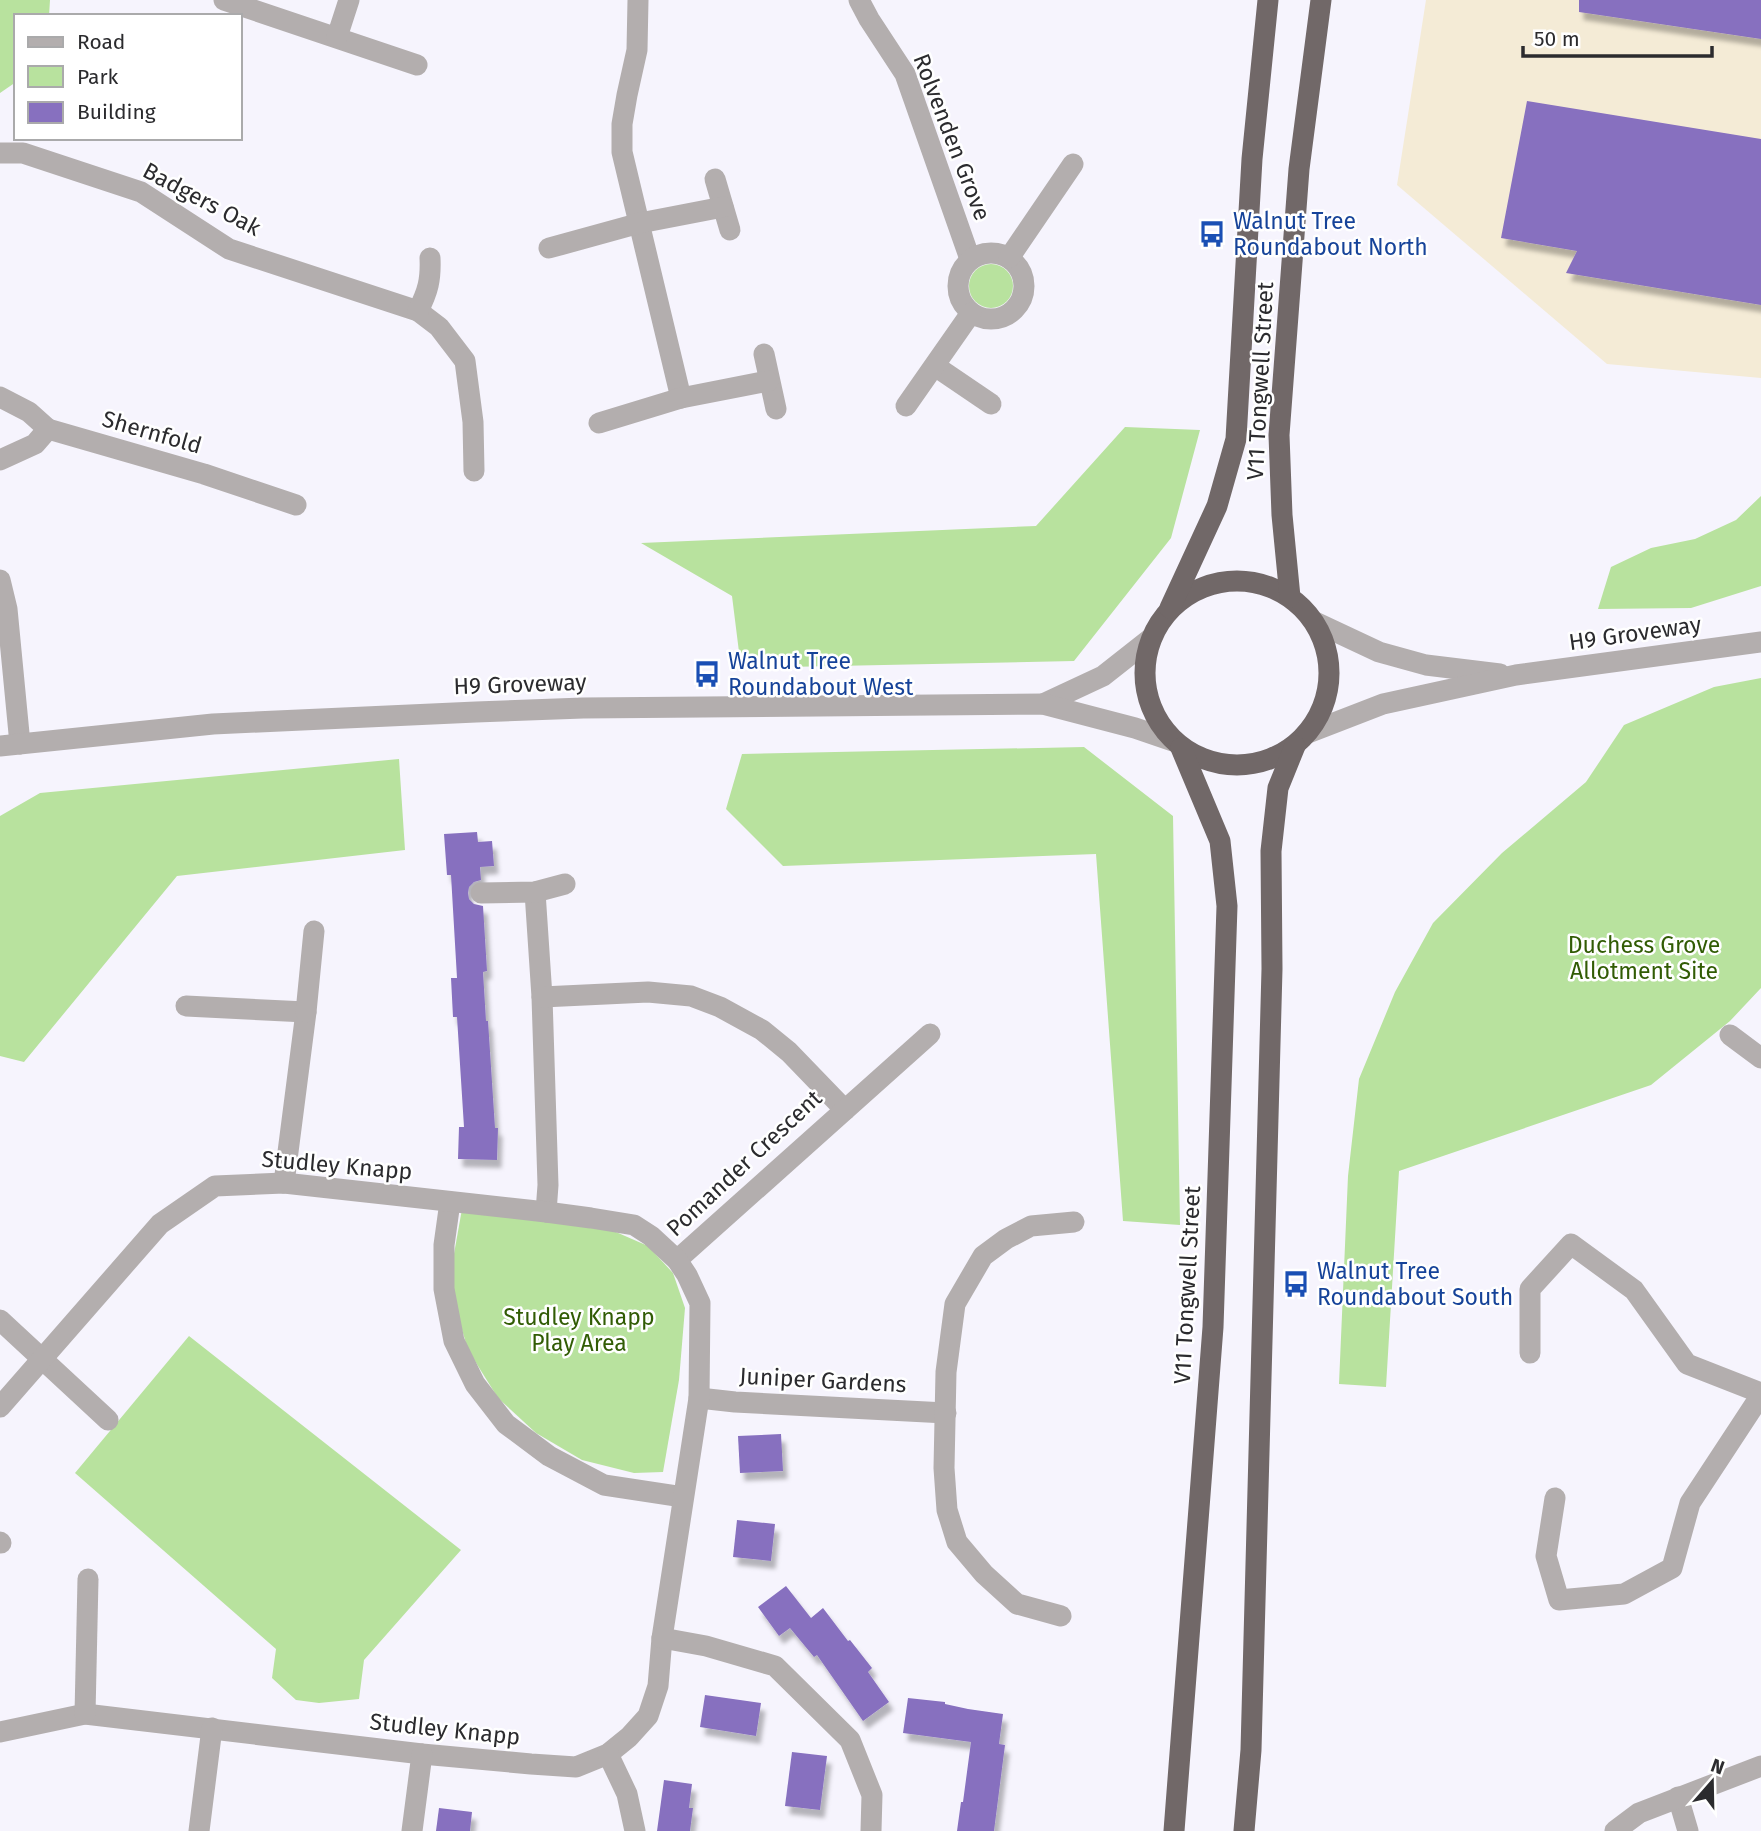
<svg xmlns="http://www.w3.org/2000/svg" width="1761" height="1831" font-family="'Fira Sans',sans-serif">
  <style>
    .industrial { fill: #f4ebd6 }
    .green { fill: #b8e29e }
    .building { fill: #8770bf; filter: url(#shadow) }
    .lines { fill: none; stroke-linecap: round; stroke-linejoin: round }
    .minor { stroke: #b3aeae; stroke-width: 21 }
    .tertiary { stroke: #b3aeae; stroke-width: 21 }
    .trunk { stroke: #716868; stroke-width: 21 }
    .labels { text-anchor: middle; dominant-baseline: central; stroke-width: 5; stroke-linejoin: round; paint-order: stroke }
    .street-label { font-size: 23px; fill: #2b2b2e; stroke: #fff }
    .transit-label { font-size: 23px; fill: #164399; stroke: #fff; text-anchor: start }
    .park-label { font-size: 23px; fill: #315c04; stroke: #fff }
  </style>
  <defs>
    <filter id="shadow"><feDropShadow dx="4.5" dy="8" stdDeviation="2" flood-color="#0004"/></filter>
  </defs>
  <rect width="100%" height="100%" fill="#f6f4fd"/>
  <path class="industrial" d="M1426 0H1761V378L1607 364 1397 185Z"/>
  <g class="green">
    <path d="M0 0H50L49 16H16V82L0 93Z"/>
    <circle cx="991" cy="286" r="22"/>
    <path d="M1125 427 1200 430 1171 538 1074 661 741 668 732 596 641 543 1036 526Z"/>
    <path d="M1761 496V586L1691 608 1598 609 1611 567 1651 548 1695 539 1736 520Z"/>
    <path d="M1761 678V988L1730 1021 1651 1085 1399 1171 1386 1387 1339 1384 1348 1176 1359 1079 1395 992 1433 923 1502 853 1586 782 1624 725 1714 687Z"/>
    <path d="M1084 747 1173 816 1180 1225 1123 1221 1096 854 783 866 726 809 742 754Z"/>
    <path d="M399 759 405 850 177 876 24 1062 0 1056V816L40 793Z"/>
    <path d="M462 1209 609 1229 648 1246 673 1273 685 1308 679 1380 663 1472 634 1473 582 1460 536 1433 498 1398 468 1350 455 1306 452 1265Z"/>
    <path d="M189 1336 461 1550 364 1660 359 1699 319 1703 296 1700 272 1678 276 1649 75 1473Z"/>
  </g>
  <g class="building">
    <path d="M1579 0H1761V39L1579 12Z"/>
    <path d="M1527 101 1761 139V305L1566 273 1577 251 1501 238Z"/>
    <path d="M477 832 478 842 492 841 494 866 480 867 481 880 474 882 469 887 468 893 469 899 474 904 483 906 487 971 483 972 486 1021H488L495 1128H498L497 1160 458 1159 459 1127H464L457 1017H453L451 978H457L451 875H447L444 834Z"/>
    <path d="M781 1434 783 1471 740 1473 738 1436Z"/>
    <path d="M737 1520 775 1524 771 1561 733 1557Z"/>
    <path d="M786 1586 811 1618 823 1608 848 1641 850 1640 872 1668 868 1672 889 1702 863 1721 817 1655 814 1657 790 1628 779 1636 758 1607Z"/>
    <path d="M705 1695 761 1703 756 1736 700 1727Z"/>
    <path d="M908 1698 945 1702V1704L968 1709 1003 1714 999 1744 1005 1745 994 1831H957L961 1802H963L971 1742 903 1733Z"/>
    <path d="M792 1752 827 1756 820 1810 785 1806Z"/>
    <path d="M664 1780 692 1784 689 1808H693L690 1831H657Z"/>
    <path d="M439 1808 472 1812 470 1831H436Z"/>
  </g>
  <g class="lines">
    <g class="minor">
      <path d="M224 0 417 65"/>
      <path d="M638 0 637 50 627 95 622 124V152L681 398"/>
      <path d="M859 0 869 19 905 74 970 259"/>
      <path d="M337 37 349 0"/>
      <path d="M0 153H23L141 192 229 249 418 311 439 327 465 361 473 422 474 471"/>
      <path d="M715 179 730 230"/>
      <path d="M549 248 640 223 723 207"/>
      <circle cx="991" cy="286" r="33"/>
      <path d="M1009 258 1073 164"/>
      <path d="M418 311C428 291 431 280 430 258"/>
      <path d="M764 354 776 409"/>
      <path d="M935 366 991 404"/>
      <path d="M0 397 29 412 48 429"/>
      <path d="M906 406 971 313"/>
      <path d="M599 423 681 398 768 381"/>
      <path d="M0 460 35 444 48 429 204 474 296 505"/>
      <path d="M535 892 542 997 548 1185 546 1212"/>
      <path d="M481 893 535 892 565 884"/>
      <path d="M542 997 648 992 691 996 720 1007 762 1030 789 1052 845 1110"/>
      <path d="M186 1006 306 1012 284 1183"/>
      <path d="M306 1012 314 931"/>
      <path d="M1730 1035 1761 1058"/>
      <path d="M450 1202 444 1245V1289L454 1341 475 1384 506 1424 549 1456 604 1485 683 1497"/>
      <path d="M677 1260 930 1034"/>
      <path d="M0 1320 108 1420"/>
      <path d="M1530 1353V1289L1571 1244 1634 1290 1687 1364 1761 1393"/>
      <path d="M699 1398 735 1402 946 1413"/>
      <path d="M0 1407 160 1224 215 1186 284 1183 546 1212 591 1218 634 1225 651 1236 677 1260 687 1275 700 1303 699 1398 662 1638 658 1686 648 1716 629 1737 608 1754 576 1767 531 1764 422 1754 85 1714 0 1732"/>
      <path d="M1555 1498 1546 1556 1559 1600 1624 1594 1672 1568 1690 1503 1761 1395"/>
      <path d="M0 1542 1 1543"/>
      <path d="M1061 1616 1017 1604 984 1574 957 1542 947 1510 944 1468 946 1372 955 1304 983 1256 1006 1239 1031 1226 1074 1222"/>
      <path d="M662 1638 706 1646 775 1666 850 1740 872 1795 871 1831"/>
      <path d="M85 1714 88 1579"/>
      <path d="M608 1754 627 1794 635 1831"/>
      <path d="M1678 1797 1688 1831"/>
      <path d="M199 1831 212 1728"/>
      <path d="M412 1831 422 1754"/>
      <path d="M1615 1831 1639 1813 1761 1766"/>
    </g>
    <g class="tertiary">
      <path d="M0 580 7 609 20 744"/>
      <path d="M1315 622 1379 652 1426 665 1500 674"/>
      <path d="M1043 704 1103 676 1150 639"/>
      <path d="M1308 733 1383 704 1516 675 1761 642"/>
      <path d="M0 746 213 724 476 712 583 708 1043 704 1135 728 1173 741"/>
    </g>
    <g class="trunk">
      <circle cx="1237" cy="673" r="92"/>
      <path d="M1290 597 1282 515 1279 435 1299 169 1321 0"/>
      <path d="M1170 608 1217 506 1236 439 1252 159 1268 0"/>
      <path d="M1174 1831 1213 1327 1227 906 1220 841 1181 748"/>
      <path d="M1244 1831 1251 1750 1272 969 1271 851 1278 788 1295 746"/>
    </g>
  </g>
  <defs>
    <symbol id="bus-bare" viewBox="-9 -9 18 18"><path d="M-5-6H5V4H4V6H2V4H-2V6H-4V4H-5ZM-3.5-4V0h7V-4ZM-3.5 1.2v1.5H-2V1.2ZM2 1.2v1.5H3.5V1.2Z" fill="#1a4fb4" stroke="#fff" stroke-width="2.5" paint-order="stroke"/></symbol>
  </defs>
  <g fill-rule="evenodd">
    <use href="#bus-bare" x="1193" y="215" width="38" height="38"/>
    <use href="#bus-bare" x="688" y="655" width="38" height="38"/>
    <use href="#bus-bare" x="1277" y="1265" width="38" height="38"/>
  </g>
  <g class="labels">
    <g class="street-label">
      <text transform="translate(952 137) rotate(69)">Rolvenden Grove</text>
      <text transform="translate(202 199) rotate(28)">Badgers Oak</text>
      <text transform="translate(1260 381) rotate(-87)">V11 Tongwell Street</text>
      <text transform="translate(152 432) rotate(16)">Shernfold</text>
      <text transform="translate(1635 633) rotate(-8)">H9 Groveway</text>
      <text transform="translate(520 684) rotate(-2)">H9 Groveway</text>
      <text transform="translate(744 1163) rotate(-43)">Pomander Crescent</text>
      <text transform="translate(337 1165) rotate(5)">Studley Knapp</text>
      <text transform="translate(1187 1285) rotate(-87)">V11 Tongwell Street</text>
      <text transform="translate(823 1380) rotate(3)">Juniper Gardens</text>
      <text transform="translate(445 1729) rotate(6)">Studley Knapp</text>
    </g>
    <g class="transit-label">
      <text x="1233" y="221">Walnut Tree<tspan x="1233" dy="26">Roundabout North</tspan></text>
      <text x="728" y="661">Walnut Tree<tspan x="728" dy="26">Roundabout West</tspan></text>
      <text x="1317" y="1271">Walnut Tree<tspan x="1317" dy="26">Roundabout South</tspan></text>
    </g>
    <g class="park-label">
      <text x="1644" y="945">Duchess Grove<tspan x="1644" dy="26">Allotment Site</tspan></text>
      <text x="579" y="1317">Studley Knapp<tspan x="579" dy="26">Play Area</tspan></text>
    </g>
  </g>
  <rect x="14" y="14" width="228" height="126" fill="#ffffff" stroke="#aaaaab" stroke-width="2"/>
  <rect x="28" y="37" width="35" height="10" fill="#b3aeae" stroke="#aaaaab" stroke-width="2"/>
  <text x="77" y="49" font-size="21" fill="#2b2b2e">Road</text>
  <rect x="28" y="66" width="35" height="21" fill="#b8e29e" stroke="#aaaaab" stroke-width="2"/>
  <text x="77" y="84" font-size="21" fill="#2b2b2e">Park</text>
  <rect x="28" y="102" width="35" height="21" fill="#8770bf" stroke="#aaaaab" stroke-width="2"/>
  <text x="77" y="119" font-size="21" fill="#2b2b2e">Building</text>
  <g transform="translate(1712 1782) rotate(20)" stroke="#ffffff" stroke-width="5" paint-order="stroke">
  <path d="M0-5L12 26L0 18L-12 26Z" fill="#2b2b2e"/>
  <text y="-10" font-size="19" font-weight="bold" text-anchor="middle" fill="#2b2b2e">N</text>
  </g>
  <path d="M1523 46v10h189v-10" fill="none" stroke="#2b2b2e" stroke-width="3.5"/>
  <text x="1534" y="46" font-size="21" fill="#2b2b2e" stroke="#ffffff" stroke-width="5" paint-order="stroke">50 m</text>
</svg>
